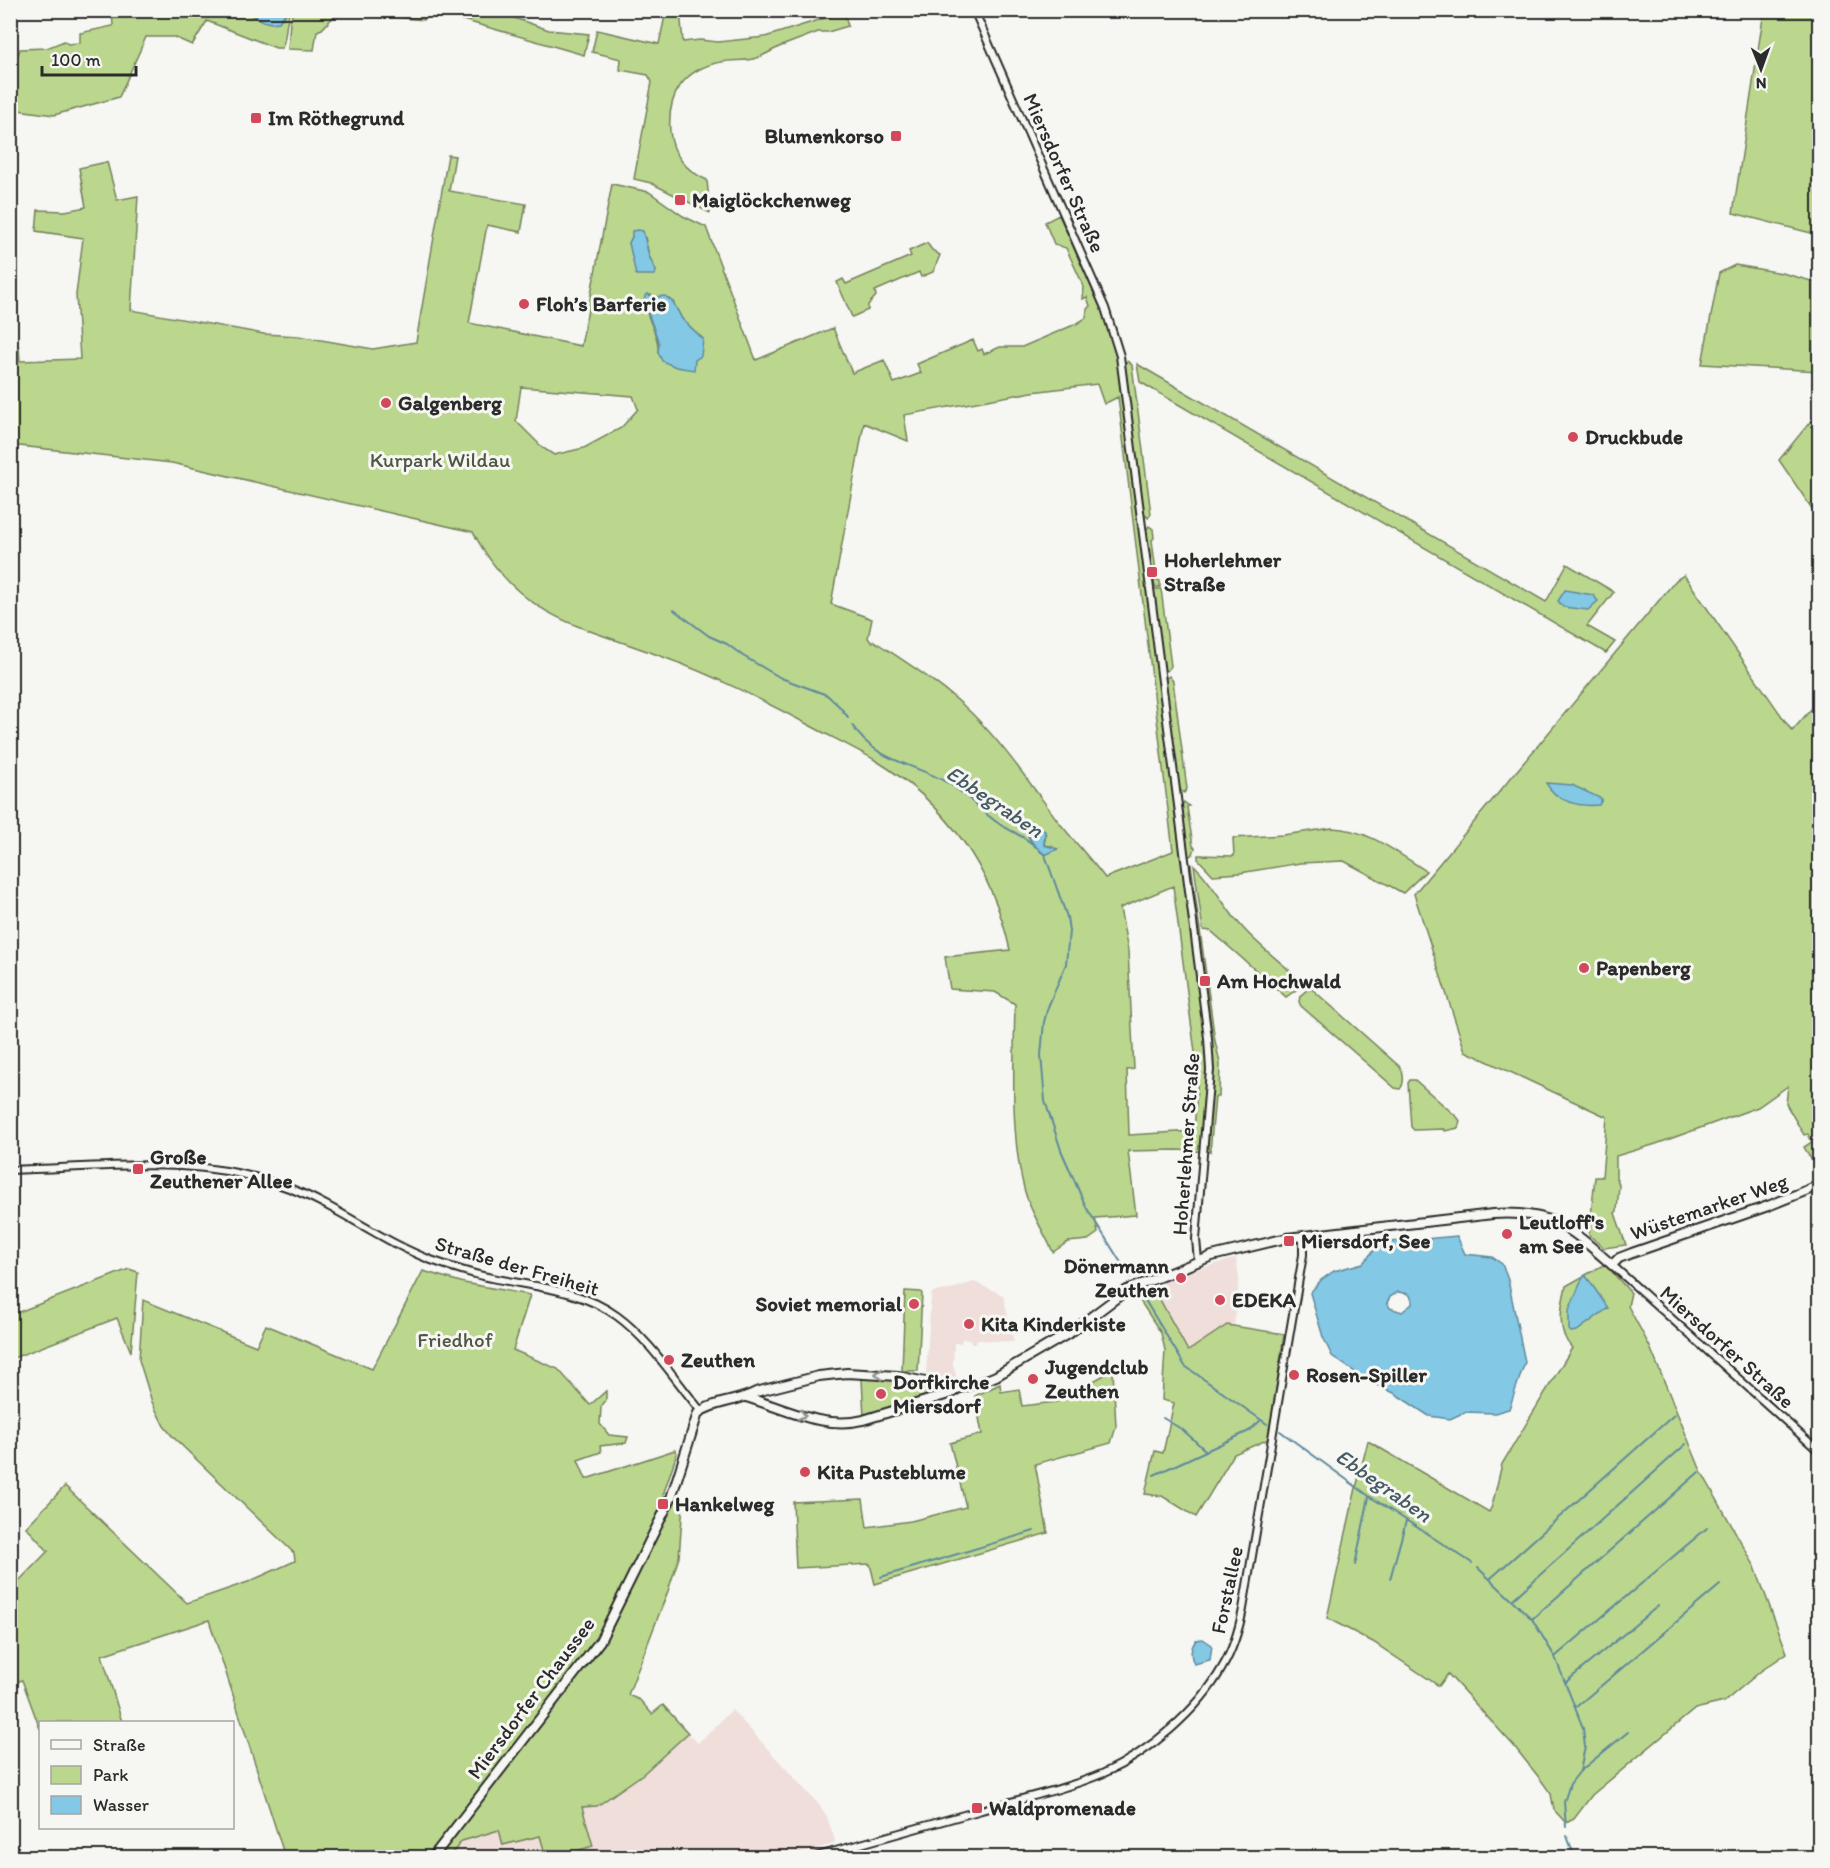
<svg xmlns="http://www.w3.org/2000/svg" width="1830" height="1868" viewBox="0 0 1830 1868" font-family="Itim,sans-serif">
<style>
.built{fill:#efdeda}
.green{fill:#bbd78e;stroke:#73815c;stroke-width:1.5;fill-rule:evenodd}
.water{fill:#83c8e5;stroke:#60899b;stroke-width:1.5;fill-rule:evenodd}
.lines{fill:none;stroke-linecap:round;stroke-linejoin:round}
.stream{stroke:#60899b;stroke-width:2}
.minor-casing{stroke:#2b2b2b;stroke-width:10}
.major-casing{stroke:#2b2b2b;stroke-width:12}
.minor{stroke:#f6f6f2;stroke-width:6}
.major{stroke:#f6f6f2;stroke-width:8}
.oneway{stroke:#90908e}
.poi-dot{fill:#d1495b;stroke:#f6f6f2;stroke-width:2}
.labels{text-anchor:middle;stroke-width:6;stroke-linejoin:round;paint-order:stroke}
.poi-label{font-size:21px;font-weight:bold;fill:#2b2b2b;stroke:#f6f6f2;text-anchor:start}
.street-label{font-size:21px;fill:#2b2b2b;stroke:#f6f6f2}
.park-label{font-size:21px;fill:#4f5644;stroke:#f6f6f2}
.water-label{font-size:22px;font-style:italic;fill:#455a63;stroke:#f6f6f2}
</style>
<rect width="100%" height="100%" fill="#f6f6f2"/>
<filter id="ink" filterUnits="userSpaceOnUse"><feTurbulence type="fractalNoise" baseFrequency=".0167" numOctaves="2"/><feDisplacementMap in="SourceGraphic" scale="12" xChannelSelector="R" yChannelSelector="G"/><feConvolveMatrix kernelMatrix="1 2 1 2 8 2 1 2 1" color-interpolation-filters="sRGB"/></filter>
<g filter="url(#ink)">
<g class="built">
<path d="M1236 1258 1239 1279 1234 1326 1227 1325 1220 1329 1188 1351 1152 1285 1191 1271Z"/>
<path d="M974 1282 1003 1295 1014 1342 981 1340H977L976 1344 971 1343V1340L962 1339 961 1343H954L953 1365 957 1379 940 1378 926 1374 931 1297 933 1292 948 1290Z"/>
<path d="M732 1710 820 1806 827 1817 835 1841 833 1844 785 1858H449L462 1841 582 1807 597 1806 644 1774 688 1733 698 1743Z"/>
</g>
<g class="green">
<path d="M149 10C181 11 237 4 263 21L284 17 287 11H290C285 23 287 36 282 48H276L207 21 192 45 174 37H146L119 97 54 115 11 109 10 44 16 48 14 56 17 58 20 49 47 48 64 41 68 44 80 43V33L113 26 112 11H134V14L145 15Z"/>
<path d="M293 11H426L424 20 338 12 322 29 317 31 314 50 288 49 290 21Z"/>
<path d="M434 11H494L549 30 589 34 584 55 456 18 434 14Z"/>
<path d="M666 11H680L683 42 700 40 718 42 765 37 844 12 848 26 828 32H818C805 37 792 42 779 47 771 51 762 57 753 59 743 61 732 60 721 62 684 69 667 94 670 131 672 154 686 171 707 180L710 213 651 183 634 179 652 82 648 75 620 70 621 59 592 52 597 30 659 44Z"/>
<path d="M1764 11H1819V235L1733 213Z"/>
<path d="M448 155 455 156 449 191 526 204 521 232 487 225 469 323 581 346 612 184 649 192 683 216 706 227 756 360 833 328 852 373 884 360 894 383 921 373 917 364 973 340 978 351 982 349 984 354 1000 347H1022L1076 324 1086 318 1087 309 1090 306 1087 297 1083 299 1084 287 1066 248 1054 244 1045 222 1059 215 1109 326 1118 362 1191 930H1197L1189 866 1191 864 1215 1041 1220 1063 1219 1097H1215L1210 1152 1177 1150 1128 1151 1136 1215 1095 1218 1098 1233 1088 1240 1068 1242 1053 1252C1043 1230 1028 1208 1023 1184 1010 1130 1014 1060 1015 1004L995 992 950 989 945 957 1010 950C992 868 947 804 875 760 853 747 829 736 807 724 760 699 713 675 663 657 579 625 519 619 473 532L172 463 11 445V346L19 347 20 361 80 359 76 295 83 238 36 231 38 210 65 211 86 207 79 168 107 162 117 200 138 196 131 310 264 334 298 336 373 349 416 342ZM632 237H645L649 256 656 271 629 243ZM647 294 673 302 682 319 703 339 695 360 658 352C660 332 640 313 647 294ZM1097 384 1104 404 1118 397 1173 851 1105 878C1090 858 1073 840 1058 821 1028 781 1000 739 963 705 936 681 904 661 874 641L872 643 868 638 872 619 831 604 864 423 908 441 904 415 1032 392ZM521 387 633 396 638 409 621 428 584 448 554 455 543 448 516 421ZM1032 833 1046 834 1044 845 1052 846 1045 855 1029 838ZM1173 886 1198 1075 1194 1131 1129 1135 1127 1070 1134 1069 1128 951 1120 908Z"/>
<path d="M927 243 932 250 940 255 933 272 921 277 919 272 875 291 876 296 868 305V310L852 317 837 282 843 279 846 284 911 256 909 251Z"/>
<path d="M1735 265 1782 273 1819 283V371L1702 364 1719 273Z"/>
<path d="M1127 361 1132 365 1151 514 1148 518 1144 513 1124 366Z"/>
<path d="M1137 364 1546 602 1567 564 1614 592 1587 626 1615 642 1606 653 1140 382Z"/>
<path d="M1819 411V519L1779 460Z"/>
<path d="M1149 526 1153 529 1154 538 1152 540 1157 580 1160 581V587H1155L1146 530Z"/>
<path d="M1684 575 1792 731 1819 700V1173L1804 1147 1812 1142 1808 1134 1804 1135 1786 1104 1788 1086 1758 1107 1656 1144 1616 1156V1178L1619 1185 1617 1211 1615 1213 1626 1245 1604 1248 1589 1235 1595 1177H1602L1607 1117 1465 1051 1414 894 1651 610 1676 580Z"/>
<path d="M1153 589H1161L1171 666 1167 671 1164 669Z"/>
<path d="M1169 676 1173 681 1187 789 1184 793 1179 789 1165 679Z"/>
<path d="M1184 802 1189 806 1187 807 1193 846 1195 848 1193 854 1188 857 1182 806Z"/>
<path d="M1332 828C1368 829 1396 852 1426 871L1403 893 1344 861 1300 863 1240 873 1213 875 1198 859V855L1234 856 1233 838 1283 835Z"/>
<path d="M1194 865C1213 883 1225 909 1243 928 1260 947 1281 962 1299 979L1301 983 1300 987 1286 997 1211 931 1203 930Z"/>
<path d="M1312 989 1399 1066C1404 1072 1405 1083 1400 1089L1395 1088 1301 1006 1299 1002 1300 996 1307 990Z"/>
<path d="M1410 1080H1415L1458 1118 1460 1121 1458 1128 1445 1131 1444 1129 1414 1130 1411 1127 1408 1083Z"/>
<path d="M1605 1264 1631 1293 1628 1306 1650 1347 1701 1471 1755 1567 1787 1653 1761 1671 1724 1702 1695 1709 1592 1795 1574 1819 1566 1823 1554 1810 1551 1794 1541 1780 1514 1746 1448 1674 1439 1686 1373 1642 1327 1618 1356 1488 1368 1441 1489 1512 1492 1506 1502 1464 1572 1348C1556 1331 1561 1307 1566 1286Z"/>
<path d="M129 1269 138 1272 131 1352 117 1318 11 1359V1315Z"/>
<path d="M423 1271 464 1283 530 1295 513 1350 558 1369 590 1405 606 1391V1400L601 1407 600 1424 609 1435 628 1437 626 1443 600 1446 601 1452 578 1460 586 1479 675 1450 677 1453 663 1495 683 1504 679 1557 668 1591 628 1695 640 1700 652 1714 663 1705 688 1733 643 1774 597 1806 582 1807 593 1846 555 1857H546L540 1836 503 1845 499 1830 462 1841 449 1857H285L209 1620 102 1655 122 1722H40V1729L22 1680 11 1684V1589L48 1551 26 1527 65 1486 187 1603 248 1582 295 1561 294 1553 173 1437 164 1426 152 1402 139 1360 143 1300 256 1346 266 1325 372 1369Z"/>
<path d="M1152 1285 1188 1351 1227 1325 1284 1334 1269 1439 1234 1454 1196 1517 1162 1496 1145 1494 1155 1451 1163 1453 1174 1403 1162 1400 1165 1350 1161 1333 1135 1293Z"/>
<path d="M905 1291 921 1292 922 1294 918 1371H902Z"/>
<path d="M1113 1370 1116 1427 1111 1443 1035 1464 1048 1533 875 1584 870 1564 796 1568 793 1502 863 1499 867 1527 911 1521 966 1507 950 1443 982 1434 975 1396 1000 1384 1001 1392 1019 1389 1022 1406 1056 1402Z"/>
<path d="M893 1378 935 1387 936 1392 933 1396 864 1417 862 1379Z"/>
</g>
<g class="water">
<path d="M238 11 287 10V11L279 22 271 23 263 21 254 15Z"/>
<path d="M638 230 643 231 649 256 656 271 655 275H636L629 243 632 237V231Z"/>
<path d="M647 294 654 297 665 296 673 302 682 319 703 339 701 356 695 360 694 370 676 367 662 361 658 352 659 343 644 302 645 296Z"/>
<path d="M1565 590 1593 595 1598 601 1588 610 1563 607 1558 601Z"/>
<path d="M1546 783 1572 785 1602 799 1599 805C1578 807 1557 802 1546 783Z"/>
<path d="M1036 827 1045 831 1044 845 1058 849 1045 855 1033 844 1026 832 1032 833Z"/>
<path d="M1457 1236 1465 1254 1492 1257 1502 1264 1508 1280 1525 1362 1509 1409 1495 1413 1465 1412 1450 1419 1429 1416 1394 1393 1368 1381 1332 1356 1323 1337 1310 1293 1321 1280 1334 1271 1363 1263 1375 1249 1381 1248 1380 1243ZM1398 1292 1409 1294 1412 1299V1304L1402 1312 1390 1308 1387 1303 1390 1297Z"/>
<path d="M1586 1276 1608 1308 1577 1331 1571 1332 1569 1330V1310L1583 1277Z"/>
<path d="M1203 1639 1212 1645 1210 1660 1194 1664C1190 1655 1190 1649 1196 1640Z"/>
</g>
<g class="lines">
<g class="stream">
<path d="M674 610 709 636 727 644 743 656 781 678 827 695 839 706 848 717"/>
<path d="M852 725C875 762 914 763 948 783 967 794 980 811 998 823 1011 832 1025 836 1036 847"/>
<path d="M1040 851 1045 855 1067 917 1069 931 1066 964 1048 1007 1044 1022 1041 1055 1045 1101 1061 1150 1086 1207 1130 1277"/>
<path d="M1140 1292 1185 1366 1267 1424"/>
<path d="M1163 1418 1183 1430 1206 1451"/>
<path d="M1280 1431 1369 1496 1472 1563"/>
<path d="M1154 1475 1249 1431 1260 1421"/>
<path d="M1355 1565 1369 1497"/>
<path d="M1478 1568 1532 1619 1555 1657 1583 1728 1585 1747 1580 1771 1570 1784 1564 1802 1566 1827"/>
<path d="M881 1577 1034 1531"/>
<path d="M1491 1578 1675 1414"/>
<path d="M1390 1579 1406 1521"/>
<path d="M1512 1600 1686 1444"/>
<path d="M1532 1619 1699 1472"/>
<path d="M1556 1656 1707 1528"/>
<path d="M1566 1682 1658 1606"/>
<path d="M1576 1707 1720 1585"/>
<path d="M1580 1771 1628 1732"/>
<path d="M1567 1836 1575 1858"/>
</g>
<g class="minor-casing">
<g id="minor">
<path d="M974 10 1105 308 1120 356 1208 1038 1210 1070 1196 1239 1198 1261"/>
<path d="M10 1170C106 1168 198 1153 289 1188 339 1207 381 1241 431 1260 451 1267 471 1274 492 1278 535 1287 580 1289 617 1316 649 1339 675 1380 701 1411"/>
<path d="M1612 1265 1820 1452"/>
<path d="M811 1858C866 1842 922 1827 978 1811 1019 1799 1064 1790 1104 1773 1148 1753 1198 1711 1222 1668 1233 1650 1239 1629 1243 1609L1303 1255V1236"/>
</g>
</g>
<g class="major-casing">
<g id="major">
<path d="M746 1397C783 1408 824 1430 863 1420L952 1393 957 1389 979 1383 996 1376 1071 1332 1127 1290 1212 1256 1287 1238 1493 1214C1552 1210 1570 1228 1612 1265L1619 1258 1632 1253 1768 1206 1820 1185"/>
<path d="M432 1858 600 1641 671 1498 698 1413C714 1401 738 1402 756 1392L819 1376 847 1373 898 1376 957 1389"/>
</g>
</g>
<use href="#minor" class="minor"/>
<use href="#major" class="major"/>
</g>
<defs><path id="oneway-chevron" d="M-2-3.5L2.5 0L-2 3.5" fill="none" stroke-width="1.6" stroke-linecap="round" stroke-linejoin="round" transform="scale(1.5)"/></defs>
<g class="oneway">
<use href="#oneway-chevron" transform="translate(879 1374) rotate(-177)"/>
<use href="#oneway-chevron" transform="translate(802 1415) rotate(15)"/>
</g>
</g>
<g class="poi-dot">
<rect x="250" y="112" width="12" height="12" rx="3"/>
<rect x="890" y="130" width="12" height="12" rx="3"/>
<rect x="674" y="194" width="12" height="12" rx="3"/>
<circle cx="524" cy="304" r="6"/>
<circle cx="386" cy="403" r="6"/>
<circle cx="1573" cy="437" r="6"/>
<rect x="1146" y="566" width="12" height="12" rx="3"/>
<circle cx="1584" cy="968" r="6"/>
<rect x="1199" y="975" width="12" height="12" rx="3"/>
<rect x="132" y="1163" width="12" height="12" rx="3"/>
<circle cx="1507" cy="1234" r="6"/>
<rect x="1283" y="1235" width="12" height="12" rx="3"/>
<circle cx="1181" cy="1278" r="6"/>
<circle cx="1220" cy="1300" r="6"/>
<circle cx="914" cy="1304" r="6"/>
<circle cx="969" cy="1324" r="6"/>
<circle cx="669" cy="1360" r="6"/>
<circle cx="1294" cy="1375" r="6"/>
<circle cx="1033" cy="1379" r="6"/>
<circle cx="881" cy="1394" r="6"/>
<circle cx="805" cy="1472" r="6"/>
<rect x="657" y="1498" width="12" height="12" rx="3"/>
<rect x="971" y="1802" width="12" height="12" rx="3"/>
</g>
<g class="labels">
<g class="poi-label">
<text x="268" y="125">Im Röthegrund</text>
<text x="884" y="143" text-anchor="end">Blumenkorso</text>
<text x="692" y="207">Maiglöckchenweg</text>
<text x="536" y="311">Floh’s Barferie</text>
<text x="398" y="410">Galgenberg</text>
<text x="1585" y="444">Druckbude</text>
<text x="1164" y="567">Hoherlehmer<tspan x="1164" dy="24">Straße</tspan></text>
<text x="1596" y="975">Papenberg</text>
<text x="1217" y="988">Am Hochwald</text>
<text x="150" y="1164">Große<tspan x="150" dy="24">Zeuthener Allee</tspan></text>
<text x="1519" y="1229">Leutloff's<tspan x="1519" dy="24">am See</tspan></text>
<text x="1301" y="1248">Miersdorf, See</text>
<text x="1169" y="1273" text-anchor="end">Dönermann<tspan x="1169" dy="24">Zeuthen</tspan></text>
<text x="1232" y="1307">EDEKA</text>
<text x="902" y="1311" text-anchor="end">Soviet memorial</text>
<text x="981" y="1331">Kita Kinderkiste</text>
<text x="681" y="1367">Zeuthen</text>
<text x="1045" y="1374">Jugendclub<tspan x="1045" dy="24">Zeuthen</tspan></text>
<text x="1306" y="1382">Rosen-Spiller</text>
<text x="893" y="1389">Dorfkirche<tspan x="893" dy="24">Miersdorf</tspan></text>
<text x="817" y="1479">Kita Pusteblume</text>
<text x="675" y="1511">Hankelweg</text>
<text x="989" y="1815">Waldpromenade</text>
</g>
<g class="street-label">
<text transform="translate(1064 173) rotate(66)" y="7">Miersdorfer Straße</text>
<text transform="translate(1186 1144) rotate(-86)" y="7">Hoherlehmer Straße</text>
<text transform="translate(1709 1207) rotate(-19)" y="7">Wüstemarker Weg</text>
<text transform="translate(517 1266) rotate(16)" y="7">Straße der Freiheit</text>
<text transform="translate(1727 1347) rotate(42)" y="7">Miersdorfer Straße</text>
<text transform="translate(1227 1590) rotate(-78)" y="7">Forstallee</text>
<text transform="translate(531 1698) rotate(-53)" y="7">Miersdorfer Chaussee</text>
</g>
<g class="park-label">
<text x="440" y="467">Kurpark Wildau</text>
<text x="455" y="1347">Friedhof</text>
</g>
<g class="water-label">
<text transform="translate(995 801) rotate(34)" y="8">Ebbegraben</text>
<text transform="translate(1384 1485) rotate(35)" y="8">Ebbegraben</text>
</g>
</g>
<rect width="1830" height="1868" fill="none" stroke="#f6f6f2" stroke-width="36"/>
<rect x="18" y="18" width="1794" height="1832" fill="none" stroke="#2b2b2b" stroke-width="2" filter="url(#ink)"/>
<rect x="39" y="1721" width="195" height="108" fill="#f6f6f2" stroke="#a5a5a2" stroke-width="1.5"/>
<rect x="51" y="1740" width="30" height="9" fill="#f6f6f2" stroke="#a5a5a2" stroke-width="1.5"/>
<text x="93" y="1751" font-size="18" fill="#2b2b2b">Straße</text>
<rect x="51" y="1766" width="30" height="18" fill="#bbd78e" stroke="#a5a5a2" stroke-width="1.5"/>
<text x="93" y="1781" font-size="18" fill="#2b2b2b">Park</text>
<rect x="51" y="1796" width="30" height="18" fill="#83c8e5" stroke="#a5a5a2" stroke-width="1.5"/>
<text x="93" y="1811" font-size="18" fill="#2b2b2b">Wasser</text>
<g transform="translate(1761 69) rotate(179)" stroke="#f6f6f2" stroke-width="4.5" paint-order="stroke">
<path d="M0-4.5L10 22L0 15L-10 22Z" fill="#2b2b2b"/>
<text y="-9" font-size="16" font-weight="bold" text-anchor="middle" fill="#2b2b2b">N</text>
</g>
<path d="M42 66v9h94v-9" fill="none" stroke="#2b2b2b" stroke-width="3"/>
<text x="51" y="66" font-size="18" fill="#2b2b2b" stroke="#f6f6f2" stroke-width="4.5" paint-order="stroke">100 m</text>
</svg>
